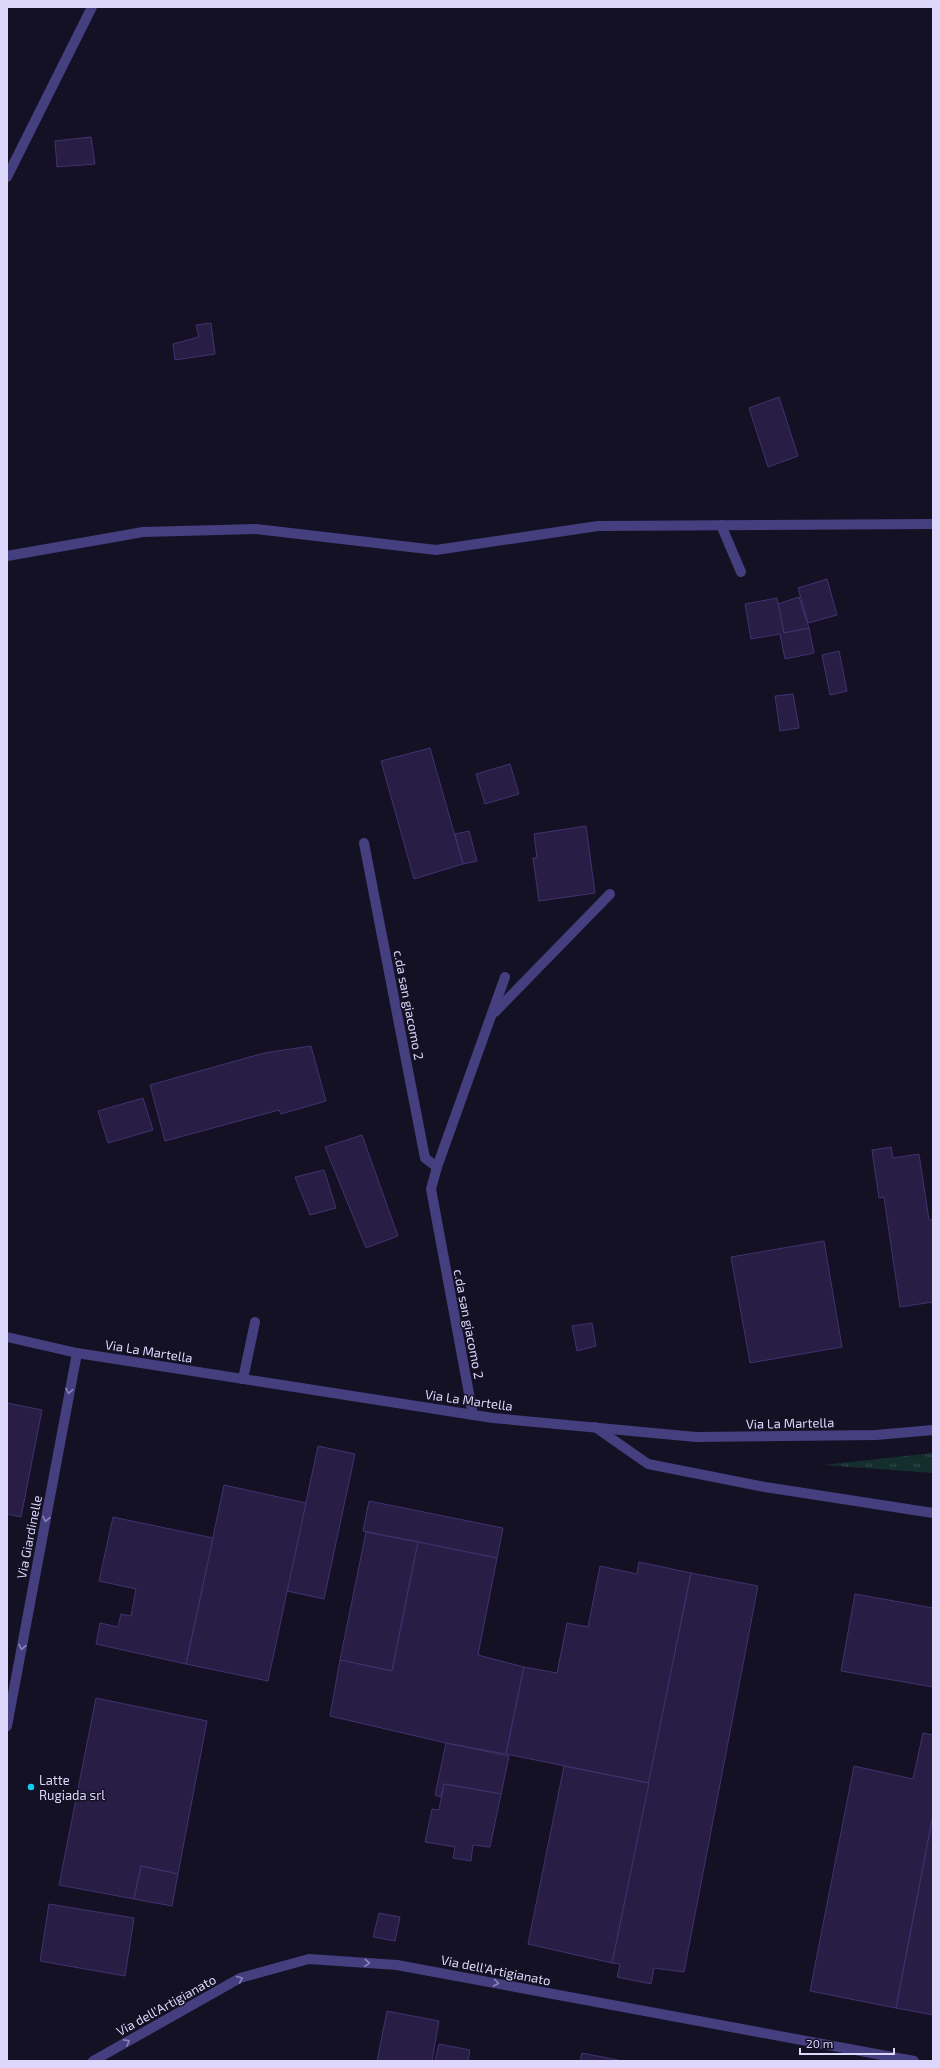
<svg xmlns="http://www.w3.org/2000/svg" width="940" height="2068" viewBox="0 0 940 2068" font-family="'Exo 2',sans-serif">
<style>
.grass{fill:url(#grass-tufts)}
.building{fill:#281e45;stroke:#41326f}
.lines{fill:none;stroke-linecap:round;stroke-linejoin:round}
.service{stroke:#453f80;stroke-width:10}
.minor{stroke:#453f80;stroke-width:10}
.tertiary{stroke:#453f80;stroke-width:10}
.oneway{stroke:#8983b8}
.poi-dot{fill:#11ceee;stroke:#151125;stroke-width:1.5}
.labels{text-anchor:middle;stroke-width:3;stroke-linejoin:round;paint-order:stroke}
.street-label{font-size:13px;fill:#ddd7fc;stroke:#151125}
.poi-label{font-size:13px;fill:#ddd7fc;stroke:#151125;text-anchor:start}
</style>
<defs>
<pattern id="grass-tufts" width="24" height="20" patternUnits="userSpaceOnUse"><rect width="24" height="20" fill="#142e2e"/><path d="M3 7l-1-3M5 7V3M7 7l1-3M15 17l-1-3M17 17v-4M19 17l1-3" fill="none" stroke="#364c4d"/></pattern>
</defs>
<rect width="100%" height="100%" fill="#151125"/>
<path class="grass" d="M933 1453V1473L823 1465Z"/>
<g class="building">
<path d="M91 137 95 164 57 167 55 141Z"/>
<path d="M211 323 215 354 175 360 173 344 199 337 196 325Z"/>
<path d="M779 397 798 456 768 467 749 408Z"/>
<path d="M827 579 837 615 808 623 798 588Z"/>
<path d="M799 597 809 628 784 633 778 604Z"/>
<path d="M777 598 784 633 809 628 814 653 785 659 780 634 751 639 745 604Z"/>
<path d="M839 651 847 691 830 695 822 655Z"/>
<path d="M793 694 799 728 780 731 775 696Z"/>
<path d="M430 748 463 864 414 879 381 761Z"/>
<path d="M510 764 519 794 485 804 476 774Z"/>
<path d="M586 826 595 893 539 901 533 858H537L534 834Z"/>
<path d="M469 831 477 861 463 864 455 834Z"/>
<path d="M311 1046 326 1101 281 1114 279 1110 165 1141 150 1085 264 1053Z"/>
<path d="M143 1098 153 1130 108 1143 98 1111Z"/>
<path d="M362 1135 398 1236 366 1248 325 1147Z"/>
<path d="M891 1147 893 1158 919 1154 929 1220H933V1302L900 1307 884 1197 879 1198 872 1150Z"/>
<path d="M324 1170 336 1208 310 1215 295 1177Z"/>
<path d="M824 1241 842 1347 750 1363 731 1257Z"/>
<path d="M592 1323 596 1346 577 1351 572 1326Z"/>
<path d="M7 1403 42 1410 21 1517 7 1514Z"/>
<path d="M318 1446 355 1454 324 1599 287 1591Z"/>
<path d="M224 1485 306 1503 268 1681 186 1664Z"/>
<path d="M369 1501 503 1528 497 1558 363 1531Z"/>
<path d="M113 1517 213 1538 186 1664 96 1644 100 1623 118 1627 121 1614 131 1616 136 1589 99 1581Z"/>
<path d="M366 1532 418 1542 392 1671 340 1660Z"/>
<path d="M418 1542 497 1558 478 1655 524 1667 506 1754 446 1743 330 1716 340 1660 392 1671Z"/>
<path d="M639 1562 691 1573 649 1783 506 1754 524 1667 557 1673 567 1623 588 1627 600 1566 637 1574Z"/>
<path d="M691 1573 758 1586 684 1972 654 1968 651 1984 617 1977 620 1964 612 1963Z"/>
<path d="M855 1594 933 1608V1687L841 1671Z"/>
<path d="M96 1698 207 1721 178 1874 141 1866 134 1899 59 1885Z"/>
<path d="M923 1733 933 1735V1815L896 2008 810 1991 854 1766 913 1779Z"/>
<path d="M446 1743 509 1756 501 1794 444 1784 441 1797 435 1795Z"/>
<path d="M564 1766 649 1783 612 1963 528 1944Z"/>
<path d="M444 1784 501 1794 490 1847 473 1845 471 1861 453 1858 455 1847 425 1842 432 1809 439 1810Z"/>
<path d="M932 1820H933V2015L896 2008Z"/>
<path d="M141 1866 178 1874 172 1906 134 1899Z"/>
<path d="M49 1904 134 1918 125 1976 40 1961Z"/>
<path d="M379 1913 400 1917 395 1941 373 1937Z"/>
<path d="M387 2011 439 2021 432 2061H377Z"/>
<path d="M439 2044 470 2050 468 2061H435Z"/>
<path d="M582 2053 623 2061H580Z"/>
</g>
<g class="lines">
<path class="service" d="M595 1427 648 1464 765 1487 933 1513"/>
<g class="minor">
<path d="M7 177 92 7"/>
<path d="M721 525 741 572"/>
<path d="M7 556 143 532 256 529 436 550 598 526 933 524"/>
<path d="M364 843 425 1158 437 1167 431 1189 473 1415"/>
<path d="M495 1012 610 894"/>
<path d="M437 1167 505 977"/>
<path d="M243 1379 255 1322"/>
<path d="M7 1726 77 1353"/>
<path d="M93 2061 240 1978 309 1959 397 1965 914 2061"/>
</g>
<path class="tertiary" d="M7 1337 77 1353 493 1418 696 1437 876 1435 933 1430"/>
</g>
<defs><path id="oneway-chevron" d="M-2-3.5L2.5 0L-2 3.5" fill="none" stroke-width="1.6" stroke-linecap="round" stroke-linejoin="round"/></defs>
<g class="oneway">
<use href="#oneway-chevron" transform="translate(69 1391) rotate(101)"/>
<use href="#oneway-chevron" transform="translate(46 1519) rotate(101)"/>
<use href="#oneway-chevron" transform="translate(22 1647) rotate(101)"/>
<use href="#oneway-chevron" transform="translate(367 1963) rotate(4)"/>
<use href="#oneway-chevron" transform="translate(240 1979) rotate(-23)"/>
<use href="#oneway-chevron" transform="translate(496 1983) rotate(11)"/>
<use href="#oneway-chevron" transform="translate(127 2042) rotate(-29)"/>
</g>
<circle class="poi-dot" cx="31" cy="1787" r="4"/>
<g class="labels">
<g class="street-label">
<text transform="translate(409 1005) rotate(79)" y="5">c.da san giacomo 2</text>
<text transform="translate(469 1324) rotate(79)" y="5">c.da san giacomo 2</text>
<text transform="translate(149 1351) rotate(9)" y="5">Via La Martella</text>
<text transform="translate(469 1400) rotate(8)" y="5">Via La Martella</text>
<text transform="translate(790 1423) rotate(-1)" y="5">Via La Martella</text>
<text transform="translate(29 1537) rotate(-79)" y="5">Via Giardinelle</text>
<text transform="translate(496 1970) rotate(11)" y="5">Via dell'Artigianato</text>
<text transform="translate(166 2005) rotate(-29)" y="5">Via dell'Artigianato</text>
</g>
<g class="poi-label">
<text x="39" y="1785">Latte<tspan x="39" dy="15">Rugiada srl</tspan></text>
</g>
</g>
<rect width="940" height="2068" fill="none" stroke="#ddd7fc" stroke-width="16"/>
<path d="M800 2048v6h94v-6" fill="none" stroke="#ddd7fc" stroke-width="2"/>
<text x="806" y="2048" font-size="12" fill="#ddd7fc" stroke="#151125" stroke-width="3" paint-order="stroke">20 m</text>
</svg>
